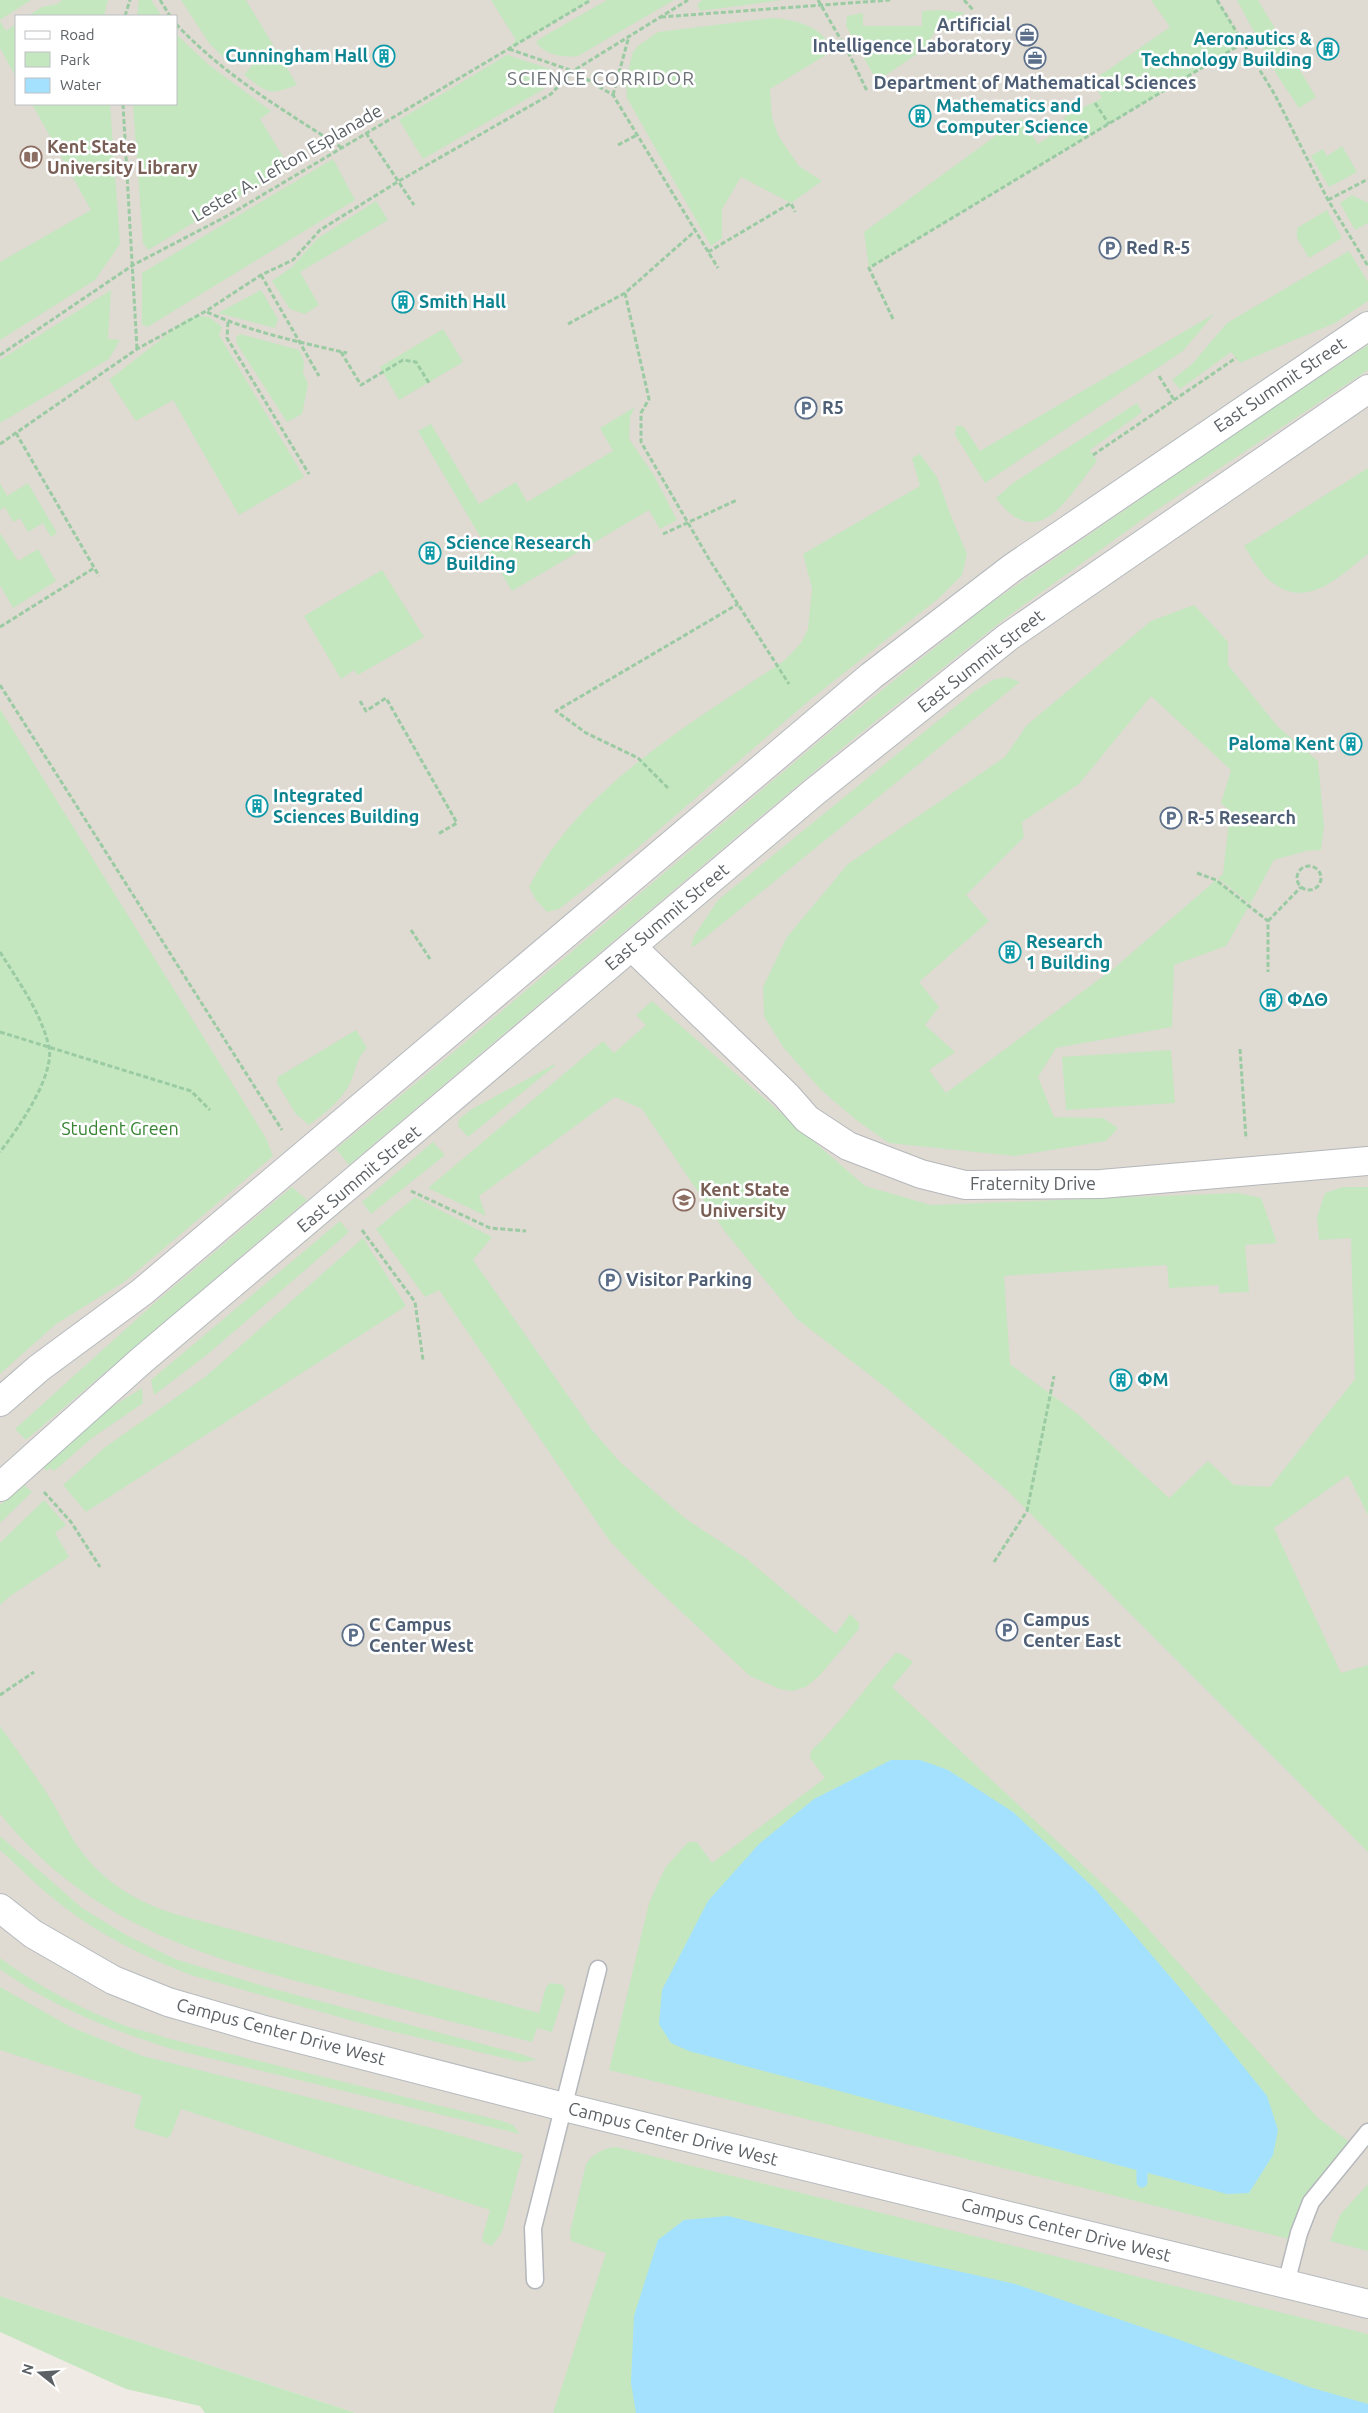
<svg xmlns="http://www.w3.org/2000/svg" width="1368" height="2413" viewBox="0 0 1368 2413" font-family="Ubuntu,sans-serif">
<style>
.education{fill:#dfdad2;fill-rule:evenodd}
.green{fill:#c4e7c0}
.water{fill:#a3e1ff}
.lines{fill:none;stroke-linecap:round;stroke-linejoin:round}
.stream{stroke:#a3e1ff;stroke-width:11}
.lane-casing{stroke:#b4b7bb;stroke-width:19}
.street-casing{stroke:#b4b7bb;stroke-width:30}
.secondary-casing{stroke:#b5babe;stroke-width:30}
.path{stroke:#9acba3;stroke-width:3;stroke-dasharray:5 2.5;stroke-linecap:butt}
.lane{stroke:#fff;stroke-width:16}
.street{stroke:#fff;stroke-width:28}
.secondary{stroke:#fff;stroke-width:28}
.labels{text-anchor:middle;stroke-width:5;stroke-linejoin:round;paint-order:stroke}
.service-label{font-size:18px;font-weight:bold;fill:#4e5e75;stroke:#fff;text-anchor:start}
.culture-label{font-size:18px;font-weight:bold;fill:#0d838f;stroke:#fff;text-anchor:start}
.education-label{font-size:18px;font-weight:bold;fill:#785e54;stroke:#fff;text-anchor:start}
.street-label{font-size:18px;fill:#5c6165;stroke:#fff}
.park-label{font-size:18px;fill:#388433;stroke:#fff}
.neighbourhood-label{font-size:19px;letter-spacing:1px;fill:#6d7377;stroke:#fff}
</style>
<rect width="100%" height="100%" fill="#efebe4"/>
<path class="education" d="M0 0H1368V2413H356L0 2296ZM16 16H176V104H16Z"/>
<g class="green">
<path d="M0 0H31L0 20Z"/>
<path d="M62 0H108L104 16H28L42 7 57 4Z"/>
<path d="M139 0H151L162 16H137Z"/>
<path d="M181 0H246L297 85C268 96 268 93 244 75L256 61 237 46 225 59 209 43Z"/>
<path d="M491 0H591L509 49 516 40Z"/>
<path d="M607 0H674L578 56C564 58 544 55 536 42L541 38Z"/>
<path d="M702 0H783L700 11 697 5Z"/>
<path d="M1151 0H1217L1243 43 869 268 864 232 1020 118 1038 144 1055 133 1051 127 1065 119 1064 117 1102 98 1092 81 1170 27Z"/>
<path d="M1237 0H1258L1316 97 1299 108 1277 75Z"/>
<path d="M940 10 966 13C950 20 932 26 929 46L877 81 846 26 847 16 863 13V26H922V11Z"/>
<path d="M772 18C793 19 828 27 831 52L770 89 772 118 779 137 799 166 822 181 791 203 741 177 722 209V238L711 246 627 98 626 79 633 52 638 46 658 32Z"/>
<path d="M0 21 6 31 16 24V77L0 48Z"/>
<path d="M176 34 209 65 271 111 260 119 290 168 218 208 148 250 143 243 133 104H176Z"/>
<path d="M507 55 553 70 544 89 423 159 399 120Z"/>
<path d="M32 104H110L120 244 95 280 0 340V262L91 210Z"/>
<path d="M1342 146 1357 172 1329 187 1311 156 1323 149 1327 156Z"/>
<path d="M333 159 355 200 154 323 147 327 142 324V273Z"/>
<path d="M1352 195 1368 203V223L1355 230 1340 203Z"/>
<path d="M376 201 388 220 300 272 319 305 305 314 290 309 272 281 292 267 317 239Z"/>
<path d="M1327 210 1342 238 1309 258 1297 238V228Z"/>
<path d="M1349 251 1368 282V301L1335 323 1240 363 1231 352 1180 389 1172 380 1192 364 1227 323Z"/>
<path d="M111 290 108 339 120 340 109 359 0 423V360Z"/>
<path d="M261 290 278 319 275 328 218 313Z"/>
<path d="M1214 314 1183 351 985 483 955 435 956 426H963L980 451Z"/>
<path d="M196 316 209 317 222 327 219 335 304 477 239 515 173 400 136 421 109 380 187 319Z"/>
<path d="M443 329 463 362 399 400 380 367Z"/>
<path d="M240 334 299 350 304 362 303 373 308 384 302 414 287 422 237 344 236 337Z"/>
<path d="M1368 345V370L1146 517 1007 617 853 739 749 826 349 1165 336 1149 456 1050 835 728 988 605 1234 434Z"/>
<path d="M1137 403 1142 412 1090 450 1097 461C1068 496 1039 556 996 498L1013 483Z"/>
<path d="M635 407 630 417 629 439 653 474 677 520 660 529 649 510 512 591 418 431 431 424 479 504 516 482 527 502 613 451 600 428Z"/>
<path d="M920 454 937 477 951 516 967 554 962 575 939 598 811 699 634 851 559 909 547 912 536 900 529 887C580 786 694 722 785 660L801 643 808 629 812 588 803 554 920 486 912 458Z"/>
<path d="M1368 468V554C1337 578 1305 613 1267 578 1258 569 1251 556 1244 546Z"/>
<path d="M0 483 7 496 28 483 57 533 51 537 43 523 28 532 20 518 13 522 5 507 0 510Z"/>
<path d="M0 533 18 561 38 549 56 581 13 608 0 585Z"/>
<path d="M382 570 424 637 358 675 354 670 341 679 304 616Z"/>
<path d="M1194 605 1228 642V665L1278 727 1318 761 1324 826 1321 850 1306 851 1274 860 1250 904 1218 878 1223 874 1230 811 1221 803 1231 770 1151 696 1079 784 1022 822 1024 837 966 895 989 921 919 982 939 1007 925 1025 955 1052 929 1070 946 1093 1113 969 1216 880 1249 906 1226 946 1174 965 1172 1027 1056 1048 1038 1077 1054 1117 1103 1118 1118 1128 1106 1141 1015 1156 889 1143 855 1119 821 1090 783 1047 764 1016 763 987 787 937 848 864 1005 757 1027 725 1151 621Z"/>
<path d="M1007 677 1020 682 696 945 691 947 694 936 718 900 972 693 993 680Z"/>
<path d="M0 709 266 1138 273 1156 124 1282 56 1324 0 1374Z"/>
<path d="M652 1001 865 1186 931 1205 1238 1193 1261 1198 1277 1243 1245 1245 1249 1292 1219 1293V1285L1169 1288 1167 1265 1004 1276 1010 1364 1079 1415 1169 1498 1208 1461 1234 1485 1270 1487 1355 1379 1351 1238 1319 1240 1317 1217 1325 1193 1343 1187H1368V1515L1348 1475 1274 1528 1341 1673 1368 1665V1852L1008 1491 884 1386 797 1319 726 1233 642 1109 615 1097 479 1196 486 1216 428 1188 603 1041 614 1053 646 1025 636 1015Z"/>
<path d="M356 1030 367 1048C355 1059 356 1073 348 1087 338 1103 324 1114 309 1125L296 1114 277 1083 278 1077Z"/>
<path d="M1171 1050 1175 1103 1066 1110 1062 1057Z"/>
<path d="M553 1065H556L468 1137 458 1126 459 1119 472 1109Z"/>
<path d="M433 1142 445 1155 371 1214 362 1202Z"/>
<path d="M292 1187 307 1200 26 1440 15 1429 158 1300Z"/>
<path d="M415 1197 492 1237 473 1260 592 1430 620 1462 686 1519 747 1559 836 1634 850 1614 859 1623V1629L820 1675 806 1687 792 1691 780 1689 750 1676 641 1574 609 1540 439 1290 425 1297 376 1229Z"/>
<path d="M340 1221 349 1232 208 1354 154 1395 151 1380Z"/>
<path d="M363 1238 406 1306 86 1512 63 1485 104 1448 205 1377Z"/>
<path d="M142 1388 143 1403 92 1438 54 1471 50 1468 47 1471 42 1466 91 1420Z"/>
<path d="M22 1483 32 1492 0 1523V1505Z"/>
<path d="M44 1500 66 1525 55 1533 69 1557 10 1596 0 1605V1543Z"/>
<path d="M896 1653 901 1654 913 1662 892 1687 1132 1911 1318 2118 1356 2147 1311 2202 1297 2241 609 2070 649 1903 665 1868 688 1842H697L712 1863 825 1778 810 1758 811 1751C843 1721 866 1685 896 1653Z"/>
<path d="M0 1726C16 1749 33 1772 48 1795 60 1813 68 1834 81 1851 105 1883 137 1902 175 1914L539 2013 546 1987 550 1983 563 1985 565 1991 552 2032 537 2028 532 2042C469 2026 405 2010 342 1993 207 1958 92 1927 0 1814Z"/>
<path d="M0 1836 82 1908 126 1935 175 1959 270 1988 524 2055 537 2060 521 2062 378 2028 194 1976C144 1957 95 1933 54 1899 35 1884 18 1866 0 1850Z"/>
<path d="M0 1958C38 1986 84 2011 129 2027 142 2031 156 2034 170 2039L502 2121 513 2125 520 2134 172 2049C111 2030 52 2007 0 1969Z"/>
<path d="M0 1987 71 2027 143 2056 440 2130 523 2154 502 2232 492 2246 483 2242 482 2238 490 2210 181 2109 171 2134 168 2138 137 2129 134 2127 142 2096 0 2050Z"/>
<path d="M616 2147 1368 2334V2413H553L606 2253 571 2241 570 2232 586 2164C593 2154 603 2148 616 2147Z"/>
<path d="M1368 2184V2251L1330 2241 1340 2215Z"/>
<path d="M0 2296 356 2413H205L200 2406 126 2389 0 2332Z"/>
</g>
<g class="water">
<path d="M891 1760H920L948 1770 1013 1812 1096 1890 1191 2001 1267 2096 1278 2130 1273 2155 1249 2193 1227 2194 689 2051 671 2043 659 2024 662 1990 708 1901 759 1844 814 1799Z"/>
<path d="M728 2216 864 2250 1015 2284 1180 2340 1309 2387 1368 2404V2413H636L631 2383 634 2316 658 2240 684 2220Z"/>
</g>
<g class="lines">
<path class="stream" d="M1142 2182V2156"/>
<g class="lane-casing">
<g id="lane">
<path d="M535 2280 533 2228 598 1969"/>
<path d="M1286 2284 1299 2233 1311 2202 1368 2132"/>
</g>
</g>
<g class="street-casing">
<path id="street" d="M632 947 786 1095 807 1119 848 1146 921 1174 965 1185 1101 1184 1368 1161"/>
</g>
<g class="secondary-casing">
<g id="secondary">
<path d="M0 1402 39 1368 142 1292 871 676 1012 568 1368 326"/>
<path d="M0 1487 142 1360 813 793 1008 637 1368 389"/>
<path d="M0 1908 33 1934 113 1980 168 2002 261 2029 564 2107 1368 2304"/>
</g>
</g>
<g class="path">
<path d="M160 0 170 16"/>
<path d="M818 0 849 54 867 91"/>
<path d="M964 0 974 11"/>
<path d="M1217 0 1275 95 1328 200 1368 266"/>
<path d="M125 16 130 0"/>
<path d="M661 17 890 0"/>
<path d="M176 24C225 76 282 109 342 148"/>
<path d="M509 49 573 71 613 95 718 268"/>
<path d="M613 95 629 36"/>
<path d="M1095 103 1109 124"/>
<path d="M123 104 137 349"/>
<path d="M366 133 414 205"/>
<path d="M618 145 637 135"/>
<path d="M1328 200 1368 179"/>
<path d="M708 252 791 203 795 212"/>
<path d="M261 275 319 376"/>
<path d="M625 293 649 399 641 413V442L709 559 789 684"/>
<path d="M207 312C251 332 299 342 347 353"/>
<path d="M893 319 869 268 1243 43"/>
<path d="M228 322 227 338 309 474"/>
<path d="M568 324 625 293 695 231"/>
<path d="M341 352 361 385 403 360 416 362 429 383"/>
<path d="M0 355 133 265 227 216 591 0"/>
<path d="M1159 376 1174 400"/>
<path d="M16 433 99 576"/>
<path d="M0 444 137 349 206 311 261 275 293 260 320 230 399 181 551 94 573 71 688 0"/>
<path d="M1093 455 1236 358"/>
<path d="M663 534 737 500"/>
<path d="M0 627 94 568"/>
<path d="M0 685 282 1130"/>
<path d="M360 701 366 711 386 698 457 823 438 834"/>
<path d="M668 788 638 758 586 733 556 711 738 604"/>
<circle cx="1309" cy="878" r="12"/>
<path d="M1197 873 1216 880 1268 921V972"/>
<path d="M1268 921 1301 887"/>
<path d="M411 930 430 959"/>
<path d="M0 952C18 981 41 1012 49 1047 55 1076 17 1130 0 1152"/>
<path d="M0 1032 191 1091 210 1110"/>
<path d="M1240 1049 1246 1139"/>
<path d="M411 1191 490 1228 526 1231"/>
<path d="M362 1230 415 1302 423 1360"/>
<path d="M44 1492 71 1522 100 1567"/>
<path d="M994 1562 1027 1511 1054 1376"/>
<path d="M0 1695 34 1672"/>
</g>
<use href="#lane" class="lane"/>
<use href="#street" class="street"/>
<use href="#secondary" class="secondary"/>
</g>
<defs>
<g id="office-ring" transform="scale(1.125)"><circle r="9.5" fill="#fff" stroke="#5c6f8a" stroke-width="1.5"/><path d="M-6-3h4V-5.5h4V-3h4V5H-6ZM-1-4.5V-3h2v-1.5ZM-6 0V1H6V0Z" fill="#5c6f8a"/></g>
<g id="building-ring" transform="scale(1.125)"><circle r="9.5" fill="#fff" stroke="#0f9aa8" stroke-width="1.5"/><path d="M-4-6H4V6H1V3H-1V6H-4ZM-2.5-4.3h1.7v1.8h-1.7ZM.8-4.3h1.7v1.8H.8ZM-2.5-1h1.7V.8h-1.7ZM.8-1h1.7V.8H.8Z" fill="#0f9aa8"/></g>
<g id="library-ring" transform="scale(1.125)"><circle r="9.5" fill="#fff" stroke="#8d6e63" stroke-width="1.5"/><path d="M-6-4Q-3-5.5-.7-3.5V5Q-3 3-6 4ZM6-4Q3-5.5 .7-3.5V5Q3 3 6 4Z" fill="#8d6e63"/></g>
<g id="parking-ring" transform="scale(1.125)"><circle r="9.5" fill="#fff" stroke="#5c6f8a" stroke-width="1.5"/><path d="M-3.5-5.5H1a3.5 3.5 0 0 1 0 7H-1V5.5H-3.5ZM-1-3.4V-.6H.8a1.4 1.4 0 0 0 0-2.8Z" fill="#5c6f8a"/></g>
<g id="university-ring" transform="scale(1.125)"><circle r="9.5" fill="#fff" stroke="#8d6e63" stroke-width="1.5"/><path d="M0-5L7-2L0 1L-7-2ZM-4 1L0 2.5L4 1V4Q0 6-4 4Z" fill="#8d6e63"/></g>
</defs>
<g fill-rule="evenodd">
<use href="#office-ring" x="1027" y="35"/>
<use href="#building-ring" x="1328" y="49"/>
<use href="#building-ring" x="384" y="56"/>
<use href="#office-ring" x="1035" y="58"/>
<use href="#building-ring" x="920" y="116"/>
<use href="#library-ring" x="31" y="157"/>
<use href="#parking-ring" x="1110" y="248"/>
<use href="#building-ring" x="403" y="302"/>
<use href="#parking-ring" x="806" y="408"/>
<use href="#building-ring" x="430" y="553"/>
<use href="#building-ring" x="1351" y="744"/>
<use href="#building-ring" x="257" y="806"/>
<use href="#parking-ring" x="1171" y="818"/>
<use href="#building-ring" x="1010" y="952"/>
<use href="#building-ring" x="1271" y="1000"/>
<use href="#university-ring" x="684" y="1200"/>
<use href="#parking-ring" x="610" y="1280"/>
<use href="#building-ring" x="1121" y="1380"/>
<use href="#parking-ring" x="1007" y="1630"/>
<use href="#parking-ring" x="353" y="1635"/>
</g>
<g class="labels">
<g class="service-label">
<text x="1011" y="31" text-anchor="end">Artificial<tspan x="1011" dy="21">Intelligence Laboratory</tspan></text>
<text x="1035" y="89" text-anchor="middle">Department of Mathematical Sciences</text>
<text x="1126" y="254">Red R-5</text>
<text x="822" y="414">R5</text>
<text x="1187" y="824">R-5 Research</text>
<text x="626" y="1286">Visitor Parking</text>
<text x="1023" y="1626">Campus<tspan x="1023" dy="21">Center East</tspan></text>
<text x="369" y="1631">C Campus<tspan x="369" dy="21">Center West</tspan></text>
</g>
<g class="culture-label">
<text x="1312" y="45" text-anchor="end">Aeronautics &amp;<tspan x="1312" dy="21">Technology Building</tspan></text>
<text x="368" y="62" text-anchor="end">Cunningham Hall</text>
<text x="936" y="112">Mathematics and<tspan x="936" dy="21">Computer Science</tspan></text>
<text x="419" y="308">Smith Hall</text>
<text x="446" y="549">Science Research<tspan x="446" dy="21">Building</tspan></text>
<text x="1335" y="750" text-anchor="end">Paloma Kent</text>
<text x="273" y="802">Integrated<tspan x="273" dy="21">Sciences Building</tspan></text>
<text x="1026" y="948">Research<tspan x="1026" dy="21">1 Building</tspan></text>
<text x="1287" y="1006">ΦΔΘ</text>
<text x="1137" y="1386">ΦΜ</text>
</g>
<g class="education-label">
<text x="47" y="153">Kent State<tspan x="47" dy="21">University Library</tspan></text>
<text x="700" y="1196">Kent State<tspan x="700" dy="21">University</tspan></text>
</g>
<g class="street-label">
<text transform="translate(287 163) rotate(-30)" y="6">Lester A. Lefton Esplanade</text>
<text transform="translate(1280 385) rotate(-34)" y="6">East Summit Street</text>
<text transform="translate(981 661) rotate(-38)" y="6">East Summit Street</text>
<text transform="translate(667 917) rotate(-40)" y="6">East Summit Street</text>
<text transform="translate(359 1179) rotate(-40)" y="6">East Summit Street</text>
<text x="1033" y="1190">Fraternity Drive</text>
<text transform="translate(281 2032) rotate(15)" y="6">Campus Center Drive West</text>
<text transform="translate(673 2134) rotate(14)" y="6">Campus Center Drive West</text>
<text transform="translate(1066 2230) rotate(14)" y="6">Campus Center Drive West</text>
</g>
<g class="park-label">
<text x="120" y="1135">Student Green</text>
</g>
<g class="neighbourhood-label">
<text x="601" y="85">SCIENCE CORRIDOR</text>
</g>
</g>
<rect x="15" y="15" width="162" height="90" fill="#ffffff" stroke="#bec0c1"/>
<rect x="25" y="31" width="25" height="8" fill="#ffffff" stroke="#bec0c1"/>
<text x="60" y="40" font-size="15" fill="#5c6165">Road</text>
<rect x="25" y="52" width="25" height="15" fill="#c4e7c0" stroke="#bec0c1"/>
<text x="60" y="65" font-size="15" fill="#5c6165">Park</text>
<rect x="25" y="78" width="25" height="15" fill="#a3e1ff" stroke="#bec0c1"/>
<text x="60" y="90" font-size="15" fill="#5c6165">Water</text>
<g transform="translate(40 2373) rotate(287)" stroke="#ffffff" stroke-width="4" paint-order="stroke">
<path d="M0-4L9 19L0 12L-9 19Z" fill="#5c6165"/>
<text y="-8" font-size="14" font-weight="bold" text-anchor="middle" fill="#5c6165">N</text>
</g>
</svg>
